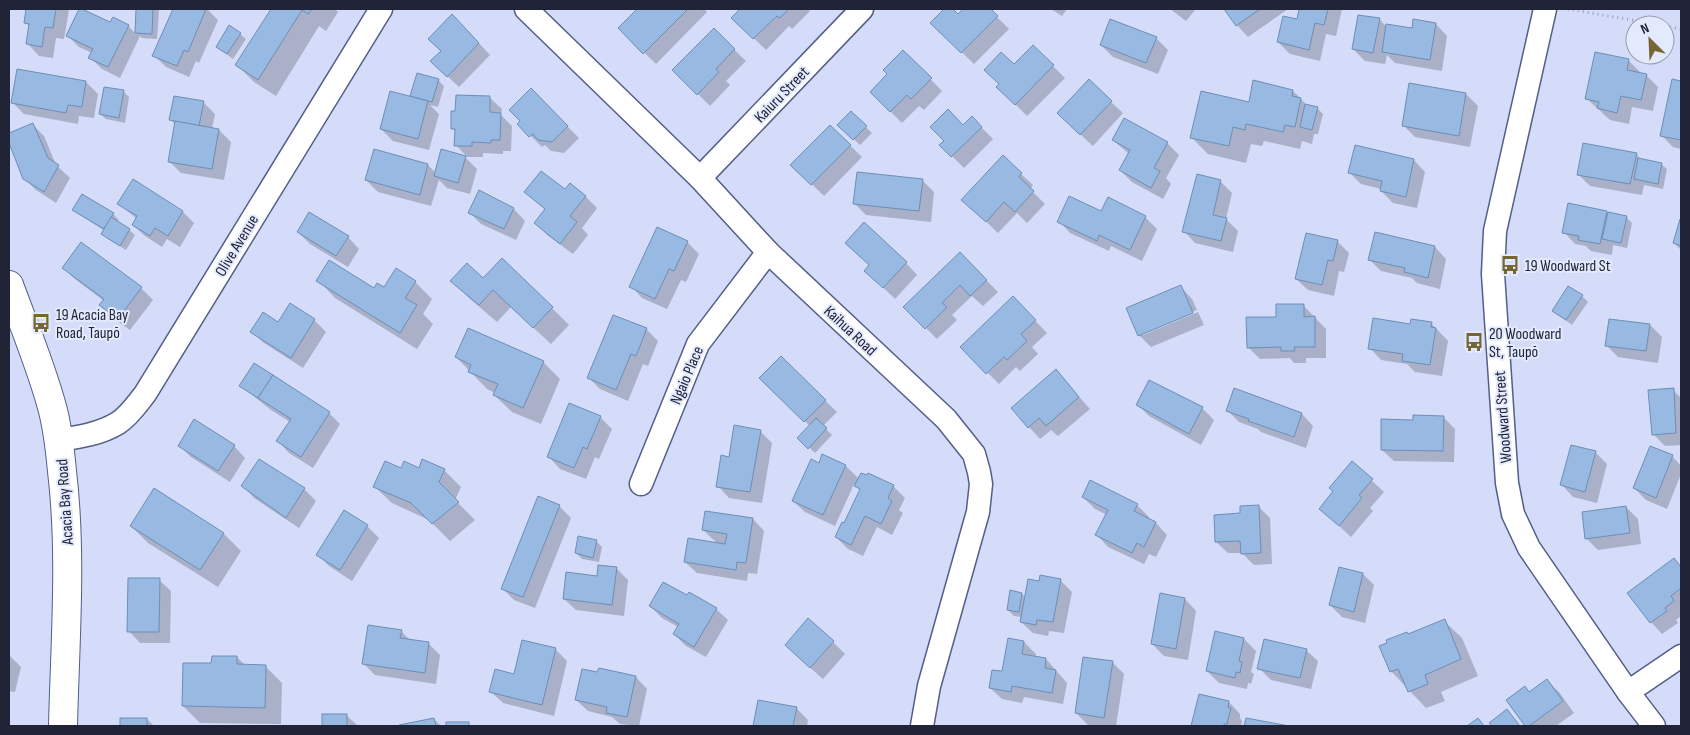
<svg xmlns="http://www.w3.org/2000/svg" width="1690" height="735" viewBox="0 0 1690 735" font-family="'Sofia Sans Condensed',sans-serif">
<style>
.shadow{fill:#0003}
.building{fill:#97b9e2;stroke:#6d8eb5}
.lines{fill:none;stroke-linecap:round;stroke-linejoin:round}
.minor-casing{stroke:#535e89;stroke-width:25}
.tertiary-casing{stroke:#535e89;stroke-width:30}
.path{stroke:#989eb8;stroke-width:3;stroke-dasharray:1 4;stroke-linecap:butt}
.minor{stroke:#fff;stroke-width:22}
.tertiary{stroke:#fff;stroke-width:28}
.labels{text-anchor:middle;stroke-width:4;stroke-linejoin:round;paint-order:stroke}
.street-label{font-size:16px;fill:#202436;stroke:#e4eafe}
.poi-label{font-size:16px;fill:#202436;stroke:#e4eafe;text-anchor:start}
</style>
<rect width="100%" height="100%" fill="#d4dcfa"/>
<g class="shadow">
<path d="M28 9H69L64 39 56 38 53 58 39 56 28 44 30 27 26 23Z"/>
<path d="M137 9H157L159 10 157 39 142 38 140 36 120 78 102 69 90 57 92 53 79 47 67 35 111 23 128 26 136 34Z"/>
<path d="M174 9H207L218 20 199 63 196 61 189 77 166 67 154 55Z"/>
<path d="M272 9H335L338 12 326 31 319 26 276 96 254 82 237 65Z"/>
<path d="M638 9H704L707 12 656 64 619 28Z"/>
<path d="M742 9H807L810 11 792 29 789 26 766 50 733 18Z"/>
<path d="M946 9H951L958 16 965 9H989L1009 29 974 64 932 23Z"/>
<path d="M1051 9H1067L1062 16Z"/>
<path d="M1170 9H1196L1186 21Z"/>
<path d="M1225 9H1288L1248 37 1237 25Z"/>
<path d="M1301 9H1342L1336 36 1326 34 1320 61 1290 54 1278 42 1298 21Z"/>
<path d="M1379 19 1387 27 1413 30 1436 24 1447 36 1442 71 1395 63 1387 55 1385 64 1365 61 1353 49Z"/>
<path d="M464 27 490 55 459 87 444 73Z"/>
<path d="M714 30 746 61 726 81 730 85 710 106 674 70Z"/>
<path d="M240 34 246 39 233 59 217 47Z"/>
<path d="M1156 38 1168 50 1158 74 1113 57 1101 45Z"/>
<path d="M1033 46 1065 78 1027 116 998 87 1014 66Z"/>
<path d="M903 51 942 91 924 110 919 106 902 123 871 92 889 74Z"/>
<path d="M1628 60 1640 72V73L1646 75 1658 87 1653 111 1632 107 1629 124 1610 120 1586 98Z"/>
<path d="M438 80 444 86 438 107 430 105 439 114 429 150 393 141 381 129 415 99 412 96Z"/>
<path d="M1673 81 1681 83V149L1673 147 1661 135Z"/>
<path d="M86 82 98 94 94 118 79 116 78 124 24 114 12 102Z"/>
<path d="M1410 84 1466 94 1478 106 1470 147 1415 137 1403 125Z"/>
<path d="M531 90 579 138 564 153 551 151 545 145 542 147 519 124Z"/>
<path d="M1293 91 1308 106 1317 108 1323 114 1318 134H1314L1312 144 1302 141 1300 149 1264 141 1262 146 1251 144 1246 163 1208 154 1191 137 1249 104Z"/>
<path d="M124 92 129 97 125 123 106 119 100 114Z"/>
<path d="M490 98 502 109 501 115 512 126 511 151H503V154L483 153V157H467L456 145V132L452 128Z"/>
<path d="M203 102 215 114 212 129 219 130 231 142 224 180 181 173 169 161 176 125 171 120Z"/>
<path d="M1111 102 1123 113 1093 146 1070 125Z"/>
<path d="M851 113 872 133 860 145 839 125Z"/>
<path d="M972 118 993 139 964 168 941 145Z"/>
<path d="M33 125 44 136 56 165 70 178 56 203 36 190 24 178 9 139V134Z"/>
<path d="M830 126 862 157 824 196 792 165Z"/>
<path d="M1113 140 1167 143 1179 155 1166 178 1171 184 1163 199 1132 182 1120 170 1129 154Z"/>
<path d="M1636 154 1642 160 1661 164 1667 169 1663 189 1644 185 1642 195 1590 186 1578 174Z"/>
<path d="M465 157 477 169 470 194 447 188 439 180 431 206 378 192 366 180 428 165 436 173Z"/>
<path d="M1414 160 1425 172 1417 208 1393 203 1381 191V189L1361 184 1350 173Z"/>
<path d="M1021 174 1033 185 1030 189 1045 204 1027 223 1017 213 998 233 975 211Z"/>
<path d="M133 181 183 212 194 223 180 247 167 239 162 247 145 236 133 225 137 219 119 204Z"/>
<path d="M923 181 934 192 931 222 866 215 854 203Z"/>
<path d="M1220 181 1232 193 1226 219 1238 231 1233 252 1195 243 1184 231Z"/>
<path d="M565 191 585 196 597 208 582 228 588 235 573 254 547 235 536 223 546 210 525 192Z"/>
<path d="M514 209 525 221 516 240 481 224 469 212Z"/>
<path d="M74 210 113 214 119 220 117 222 129 230 135 235 126 250 108 239 103 234 105 231 80 215Z"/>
<path d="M1606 212 1608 214 1626 217 1632 223 1627 248 1613 245 1612 255 1591 251 1586 246 1575 244 1564 232Z"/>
<path d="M1145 217 1157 229 1142 261 1111 246 1109 251 1070 233 1059 221Z"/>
<path d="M1680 221H1681V250L1674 243Z"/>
<path d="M298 232 348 237 359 249 348 267 310 244Z"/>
<path d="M1337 241 1349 253 1344 272 1339 271 1334 296 1308 290 1296 279Z"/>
<path d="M687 242 699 254 686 282 681 280 667 309 642 298 631 286Z"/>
<path d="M81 243 141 288 153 300 130 330 112 317 101 305 104 301 75 279 64 268Z"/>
<path d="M1435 247 1446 259 1440 289 1417 283 1412 278 1381 271 1370 260Z"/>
<path d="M960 254 998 292 983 306 972 296 952 315 957 320 937 339 905 307Z"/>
<path d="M906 263 917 275 895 299 866 271Z"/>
<path d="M483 279 552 308 569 325 551 344 511 307 497 322 469 298 452 281Z"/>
<path d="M318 280 374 290 415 282 432 299 423 314 433 324 417 349 335 298Z"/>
<path d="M1181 287 1192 299 1197 310 1143 333V335L1198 312 1204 325 1151 347 1139 335Z"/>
<path d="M1582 296 1588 302 1572 325 1553 311Z"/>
<path d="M1013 298 1047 333 1032 347 1038 354 1020 371 1016 367 999 384 962 347Z"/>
<path d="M290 305 314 320 326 332 303 368 264 343 252 332 279 323Z"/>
<path d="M1303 305 1326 329V358H1306V363H1294L1290 358 1260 359 1248 347 1277 318Z"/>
<path d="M1431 323 1448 341 1442 376 1415 372 1407 364 1381 360 1370 348 1411 325Z"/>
<path d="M1650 325 1662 337 1658 363 1618 357 1606 345Z"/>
<path d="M646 329 658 341 648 366 643 364 628 401 600 389 589 378Z"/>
<path d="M456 357 543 362 560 379 541 424 512 412 494 395 495 393 487 389Z"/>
<path d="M781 358 837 412 823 426 832 435 815 453 799 438 810 426 761 378Z"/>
<path d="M1056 371 1090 409 1058 436 1051 430 1040 439 1029 427Z"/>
<path d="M241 386 329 413 340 424 313 468 289 453 278 441 290 422 271 410Z"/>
<path d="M1234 390 1302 414 1313 426 1306 448 1261 432 1258 429 1239 422 1227 410Z"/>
<path d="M1673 390 1681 398V445L1665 446 1653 434Z"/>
<path d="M1137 404 1202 408 1214 420 1201 445 1149 416Z"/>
<path d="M600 417 612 429 599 459 595 457 586 479 560 469 549 457Z"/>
<path d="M1443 417 1455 429 1454 462 1394 461 1382 450 1415 421Z"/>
<path d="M760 431 772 443 762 503 729 498 718 486 730 458Z"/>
<path d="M179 445 234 446 245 458 230 482 191 457Z"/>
<path d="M1595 452 1607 464 1597 503 1573 497 1562 485Z"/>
<path d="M823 455 846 466 859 479 893 486 905 498 899 510 903 513 892 535 877 527 863 556 848 549 836 537 845 525 861 491 854 484 835 526 805 512 793 501 819 464Z"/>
<path d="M1672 456 1681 466V474L1667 509 1646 500 1634 488Z"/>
<path d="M259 460 304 489 316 501 299 528 254 498 243 486Z"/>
<path d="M1352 462 1384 492 1370 508 1373 511 1351 537 1321 509 1335 492Z"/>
<path d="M402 470H444L461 487 455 500 475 520 450 541 429 520 392 503 374 486Z"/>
<path d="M1083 497 1137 505 1149 517 1148 519 1156 523 1167 535 1156 557 1149 554 1144 564 1108 547 1097 535 1107 515 1095 509Z"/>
<path d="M559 506 571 518 535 608 514 600 502 588Z"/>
<path d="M1258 506 1270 518 1272 564 1254 565 1242 553H1228L1216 542 1241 515Z"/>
<path d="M1626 507 1638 519 1641 544 1598 550 1586 538Z"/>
<path d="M345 512 367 526 379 538 352 581 329 566 317 554Z"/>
<path d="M753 519 764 531 757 574 748 573 747 581 697 573 685 562 717 543 703 530Z"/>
<path d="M131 526 224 534 241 551 218 587 148 543Z"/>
<path d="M596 541 602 547 599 562 582 559 576 553Z"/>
<path d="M1674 560 1681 567V616L1676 620 1678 623 1662 634 1651 622Z"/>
<path d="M616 568 628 580 624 616 576 610 564 599 598 577Z"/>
<path d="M1363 574 1374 585 1365 623 1342 617 1330 605Z"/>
<path d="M159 580 171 591 170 643H140L129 631Z"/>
<path d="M1060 580 1072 592 1064 633 1049 631 1048 636 1033 633 1021 622 1022 617 1014 616 1008 610 1022 594 1026 598 1040 582Z"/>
<path d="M1185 599 1196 611 1188 660 1164 656 1152 644Z"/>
<path d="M650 606 716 609 728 620 706 657 686 646 674 634 678 627 662 618Z"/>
<path d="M1444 621 1462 638 1478 676 1441 692 1445 701 1426 708 1391 671 1409 635Z"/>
<path d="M401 631 411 641 429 644 440 655 436 684 375 675 363 663Z"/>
<path d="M1216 633 1244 639 1256 651 1251 672 1254 674 1251 684 1248 683 1247 689 1219 683 1207 671Z"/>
<path d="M833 642 845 654 823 679 798 657Z"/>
<path d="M1024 642 1036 654 1035 657 1046 659 1067 683 1063 704 1024 697 1022 703 1002 699 990 688 1003 673Z"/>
<path d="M555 649 567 661 554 716 503 703 491 692Z"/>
<path d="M1306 650 1318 661 1311 689 1271 680 1259 668Z"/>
<path d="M9 655 21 667 15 692 9 691Z"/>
<path d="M237 657 245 665 265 666 282 683 281 724 200 723 183 706 213 664Z"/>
<path d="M1112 662 1124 674 1116 726 1088 725 1076 713Z"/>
<path d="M636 677 647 689 639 726 620 724 612 717 588 711 576 700Z"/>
<path d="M1547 681 1559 692 1574 713 1556 726H1527L1508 700 1525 688 1530 693Z"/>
<path d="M1200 696 1229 702 1240 714V718L1242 721 1241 726H1193Z"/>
<path d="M759 701 796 708 808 720 807 726H754Z"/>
<path d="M323 715H346L358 726H323Z"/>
<path d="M121 719H147L154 726H121Z"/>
<path d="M434 719 441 726H401L400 725Z"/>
</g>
<g class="building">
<path d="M26 9H56L53 28 45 27 42 47 26 44 29 24 24 23Z"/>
<path d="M79 9H82L110 22 113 17 129 25 108 67 88 58 93 49 66 36Z"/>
<path d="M136 9H153L152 34 135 33Z"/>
<path d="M173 9H206L188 52 184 50 177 66 152 56Z"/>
<path d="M271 9H312L308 14 302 10 258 80 235 65Z"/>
<path d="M637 9H688L643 54 618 28Z"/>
<path d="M740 9H789L780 18 777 16 753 39 731 18Z"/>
<path d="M944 9H953L958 14 963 9H991L998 16 961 53 930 23Z"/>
<path d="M1224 9H1260L1236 26Z"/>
<path d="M1299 9H1328L1324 25 1315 23 1309 50 1277 42 1283 16 1297 19Z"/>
<path d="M452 14 479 43 447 77 430 61 441 51 428 39Z"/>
<path d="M1358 15 1380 18 1373 53 1352 49Z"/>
<path d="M1110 19 1157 37 1146 63 1100 45Z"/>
<path d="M1413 19 1436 23 1430 60 1382 52 1386 24 1412 28Z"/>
<path d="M229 25 241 33 227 54 216 47Z"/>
<path d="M714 28 735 49 716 69 719 72 697 95 672 70Z"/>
<path d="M1033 45 1054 65 1015 105 996 87 999 84 984 70 1001 52 1014 64Z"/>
<path d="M903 50 932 78 911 99 907 95 890 112 870 92 887 74 883 70Z"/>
<path d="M1595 52 1629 59 1627 70 1647 74 1641 100 1621 96 1617 113 1597 108 1599 102 1585 99Z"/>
<path d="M17 69 86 81 82 107 68 105 66 113 11 103Z"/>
<path d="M417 73 439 79 432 102 410 96Z"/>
<path d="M1089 79 1112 101 1080 135 1057 113Z"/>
<path d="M1672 79 1681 81V140L1660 136Z"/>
<path d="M1253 80 1293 90 1292 96 1301 98 1295 127 1285 125 1283 132 1246 124 1245 130 1233 127 1229 146 1190 138 1201 91 1249 102Z"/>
<path d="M1409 83 1466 93 1459 136 1402 126Z"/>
<path d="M104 87 124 90 119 118 99 114Z"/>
<path d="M531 88 568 126 552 142 538 140 533 134 529 137 517 124 520 121 509 110Z"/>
<path d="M390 91 428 101 418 139 380 129Z"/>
<path d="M456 95 490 96V112L501 113 500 140H491V143L472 142V146H454L455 129H451V111H455Z"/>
<path d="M174 96 204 101 199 126 169 120Z"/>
<path d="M1305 104 1318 107 1312 130 1300 127Z"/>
<path d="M948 109 963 125 972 116 982 127 951 157 939 145 944 141 930 127Z"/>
<path d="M851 111 867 126 853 140 837 125Z"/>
<path d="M1124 118 1168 142 1154 168 1160 171 1151 188 1119 170 1130 150 1112 140Z"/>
<path d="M175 121 219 129 212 169 168 162Z"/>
<path d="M33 123 48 158 59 165 44 192 23 179 9 143V133Z"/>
<path d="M830 125 851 145 811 185 790 165Z"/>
<path d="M1583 143 1637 153 1630 184 1577 175Z"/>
<path d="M1355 145 1414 159 1406 197 1380 191 1382 181 1348 173Z"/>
<path d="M374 149 428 164 420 195 365 180Z"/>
<path d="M441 149 466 156 458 183 434 176Z"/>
<path d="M1003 155 1022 173 1019 177 1034 191 1015 212 1004 202 986 222 961 200Z"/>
<path d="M1638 158 1662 163 1658 184 1634 179Z"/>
<path d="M541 171 565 189 570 183 586 196 570 216 577 222 560 244 534 223 545 209 524 192Z"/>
<path d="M857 172 923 179 919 211 853 204Z"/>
<path d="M1197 174 1221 180 1213 215 1227 218 1221 241 1182 232Z"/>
<path d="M133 179 183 211 168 236 155 228 150 236 132 225 137 216 117 204Z"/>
<path d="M479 190 514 208 504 229 468 213Z"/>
<path d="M82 194 114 213 104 229 72 210Z"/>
<path d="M1069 196 1101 211 1108 197 1146 216 1130 250 1099 235 1097 241 1057 222Z"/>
<path d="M1568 203 1607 211 1600 244 1578 240 1579 236 1562 233Z"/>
<path d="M309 212 349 236 336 256 297 232Z"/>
<path d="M1608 212 1627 216 1621 243 1602 239Z"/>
<path d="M111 217 130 229 120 246 101 234Z"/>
<path d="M1680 219 1681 220V246L1673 243Z"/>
<path d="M864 222 907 262 883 288 864 271 869 265 845 243Z"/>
<path d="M657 227 688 241 674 271 669 269 655 299 629 287Z"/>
<path d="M1375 232 1435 246 1428 278 1404 272 1405 268 1368 260Z"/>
<path d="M1306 233 1338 240 1333 261 1328 260 1322 285 1295 279Z"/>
<path d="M81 242 142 287 118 319 99 305 104 299 62 268Z"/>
<path d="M960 252 987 280 970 296 960 285 942 303 947 307 925 329 903 307Z"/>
<path d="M502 258 553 307 533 328 493 290 479 305 450 281 467 263 483 278Z"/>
<path d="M329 260 374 288 377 283 384 287 396 268 416 281 405 298 417 305 400 333 316 281Z"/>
<path d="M1181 285 1193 313 1138 336 1126 308Z"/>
<path d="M1568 286 1583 295 1566 320 1552 311Z"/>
<path d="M1013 296 1036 320 1021 334 1027 341 1007 360 1004 357 986 374 960 347Z"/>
<path d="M290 303 315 319 291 358 250 332 263 312 278 322Z"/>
<path d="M1276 304H1304V317L1315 316V347H1294L1295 351H1281V347L1247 348 1246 317H1276Z"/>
<path d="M613 315 647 328 636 356 631 354 616 390 587 378Z"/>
<path d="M1373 318 1410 324 1411 319 1432 322 1431 327 1436 328 1430 365 1402 361 1403 354 1368 349Z"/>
<path d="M1609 319 1650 324 1646 351 1605 346Z"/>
<path d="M468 328 544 361 523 408 493 395 498 384 468 372 471 365 455 357Z"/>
<path d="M781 356 826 400 804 422 759 378Z"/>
<path d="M254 363 273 375 258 398 239 386Z"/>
<path d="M1056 369 1079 397 1046 426 1039 418 1028 428 1011 408Z"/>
<path d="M273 375 330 412 301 457 276 441 291 419 258 398Z"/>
<path d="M1149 380 1203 407 1189 434 1136 405Z"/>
<path d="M1234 388 1302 413 1294 437 1248 421 1249 419 1226 411Z"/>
<path d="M1674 388 1676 433 1652 435 1648 390Z"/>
<path d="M569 403 601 416 587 449 583 447 574 468 547 457Z"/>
<path d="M1413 415 1444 416 1443 451 1381 450V419L1413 420Z"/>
<path d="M816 418 827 428 808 449 797 438Z"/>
<path d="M194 419 235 445 218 471 178 446Z"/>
<path d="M734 425 761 430 750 492 716 487 721 455 729 457Z"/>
<path d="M1571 445 1596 451 1585 492 1560 485Z"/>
<path d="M1650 446 1673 455 1656 498 1633 488Z"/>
<path d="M822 454 846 465 823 515 792 501 811 459 819 463Z"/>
<path d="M259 459 305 488 286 518 241 486Z"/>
<path d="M422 459 445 469 439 482 459 502 432 524 411 503 373 487 385 461 401 468 404 461 419 468Z"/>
<path d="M1352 461 1373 479 1359 495 1362 498 1339 526 1319 509 1333 491 1329 488Z"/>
<path d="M861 473 867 475 868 473 894 485 888 498 892 501 881 524 865 516 851 545 835 537 842 522 844 523 860 489 854 486Z"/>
<path d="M1090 480 1138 504 1134 511 1156 522 1144 547 1137 543 1132 553 1095 535 1108 510 1082 497Z"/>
<path d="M154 488 224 533 200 570 130 526Z"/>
<path d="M538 496 560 505 523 597 501 589Z"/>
<path d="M1259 505 1261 553 1241 554 1240 541 1215 542 1214 515 1240 513V506Z"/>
<path d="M1626 506 1630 533 1585 539 1582 512Z"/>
<path d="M344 510 368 525 340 570 316 555Z"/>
<path d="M705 511 753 518 746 563 737 562 736 570 684 562 688 538 725 544 727 534 702 530Z"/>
<path d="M578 536 597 540 593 558 575 553Z"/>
<path d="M1674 558 1681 567V588L1671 596 1674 601 1665 608 1667 611 1650 623 1627 593Z"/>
<path d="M598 565 617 567 612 605 563 599 566 572 597 576Z"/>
<path d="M1339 567 1363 573 1354 612 1329 605Z"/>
<path d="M1040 575 1061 579 1053 622 1037 620 1036 625 1020 622 1028 579 1039 581Z"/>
<path d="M128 578H160L159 632H127Z"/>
<path d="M663 582 687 595 689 592 717 608 694 647 673 634 679 624 649 606Z"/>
<path d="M1010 590 1022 593 1019 612 1007 610Z"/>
<path d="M1160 593 1185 598 1176 649 1151 644Z"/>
<path d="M808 618 834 641 810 668 785 645Z"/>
<path d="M1445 619 1461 659 1425 675 1428 684 1408 692 1398 669 1390 672 1379 646 1387 643 1386 640 1407 632 1408 634Z"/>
<path d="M368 625 402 630 400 638 429 642 425 673 362 664Z"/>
<path d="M1215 631 1244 638 1239 661 1242 662 1240 673 1236 672 1235 678 1206 671Z"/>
<path d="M1008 638 1024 641 1022 654 1046 658 1045 668 1056 670 1052 693 1012 686 1011 692 989 688 992 670 1002 671Z"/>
<path d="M1264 639 1307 649 1300 678 1257 669Z"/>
<path d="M522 640 556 648 542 705 489 692 495 669 514 674Z"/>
<path d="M212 656H237V664L266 665 265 708 182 706 183 663H211Z"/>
<path d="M1083 657 1113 661 1104 718 1075 713Z"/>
<path d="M599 668 636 676 627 717 606 713 607 707 575 700 582 669 597 672Z"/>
<path d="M1547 679 1563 701 1529 726H1525L1506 700 1525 686 1529 692Z"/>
<path d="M1199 694 1229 701 1228 707 1231 708 1227 724H1224V726H1191Z"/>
<path d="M758 700 797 707 793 726H753Z"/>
<path d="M1507 709 1520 726H1492L1489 723Z"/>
<rect x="322" y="714" width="25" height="12"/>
<rect x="120" y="718" width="27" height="8"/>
<path d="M434 718 436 726H399V725Z"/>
<path d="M1246 718 1289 726H1244Z"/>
<path d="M1478 718 1484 726H1467Z"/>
<rect x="446" y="722" width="23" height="4"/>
</g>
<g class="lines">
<g class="minor-casing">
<g id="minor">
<path d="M526 9 700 178 768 252 946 419 974 454 979 472 981 484 978 512 929 686 922 726"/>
<path d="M1545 9 1495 231 1493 274 1507 483 1513 514 1529 548 1628 692 1654 726"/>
<path d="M700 178 862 9"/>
<path d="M59 440C79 437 100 434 118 423 129 416 137 404 145 394L381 9"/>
<path d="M641 484 698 344 768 252"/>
<path d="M1628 692 1681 656"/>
</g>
</g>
<g class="tertiary-casing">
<path id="tertiary" d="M9 285C24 326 41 366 52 407 58 428 60 450 62 471 72 556 65 641 63 726"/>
</g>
<g class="path">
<path d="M1568 9 1661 25"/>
<path d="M1665 26 1681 29"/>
</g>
<use href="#minor" class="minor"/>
<use href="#tertiary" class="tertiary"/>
</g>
<defs>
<g id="bus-bare" transform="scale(1.5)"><path d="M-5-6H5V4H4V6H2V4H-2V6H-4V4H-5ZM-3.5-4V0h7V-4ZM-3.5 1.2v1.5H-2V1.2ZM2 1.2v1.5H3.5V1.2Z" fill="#756634" stroke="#e4eafe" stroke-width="2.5" paint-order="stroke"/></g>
</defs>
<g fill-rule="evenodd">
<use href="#bus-bare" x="1510" y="265"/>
<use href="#bus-bare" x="41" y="323"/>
<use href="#bus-bare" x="1474" y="342"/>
</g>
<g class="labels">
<g class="street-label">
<text transform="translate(781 94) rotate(-46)" y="6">Kaiuru Street</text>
<text transform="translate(236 245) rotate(-59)" y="6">Olive Avenue</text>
<text transform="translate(851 330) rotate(43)" y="6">Kaihua Road</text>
<text transform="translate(686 375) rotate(-67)" y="6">Ngaio Place</text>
<text transform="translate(1502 417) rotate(-94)" y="6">Woodward Street</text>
<text transform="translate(64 502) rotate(-94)" y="6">Acacia Bay Road</text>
</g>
<g class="poi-label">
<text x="1525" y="271">19 Woodward St</text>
<text x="56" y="320">19 Acacia Bay<tspan x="56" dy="18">Road, Taupō</tspan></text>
<text x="1489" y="339">20 Woodward<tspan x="1489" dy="18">St, Taupō</tspan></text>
</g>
</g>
<rect width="1690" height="735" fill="none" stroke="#202436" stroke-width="20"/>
<g transform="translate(1650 40) rotate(336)"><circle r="24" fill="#e4eafe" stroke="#969bae"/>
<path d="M0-4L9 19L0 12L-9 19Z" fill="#756634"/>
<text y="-8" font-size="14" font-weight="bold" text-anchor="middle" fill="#202436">N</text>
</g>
</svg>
